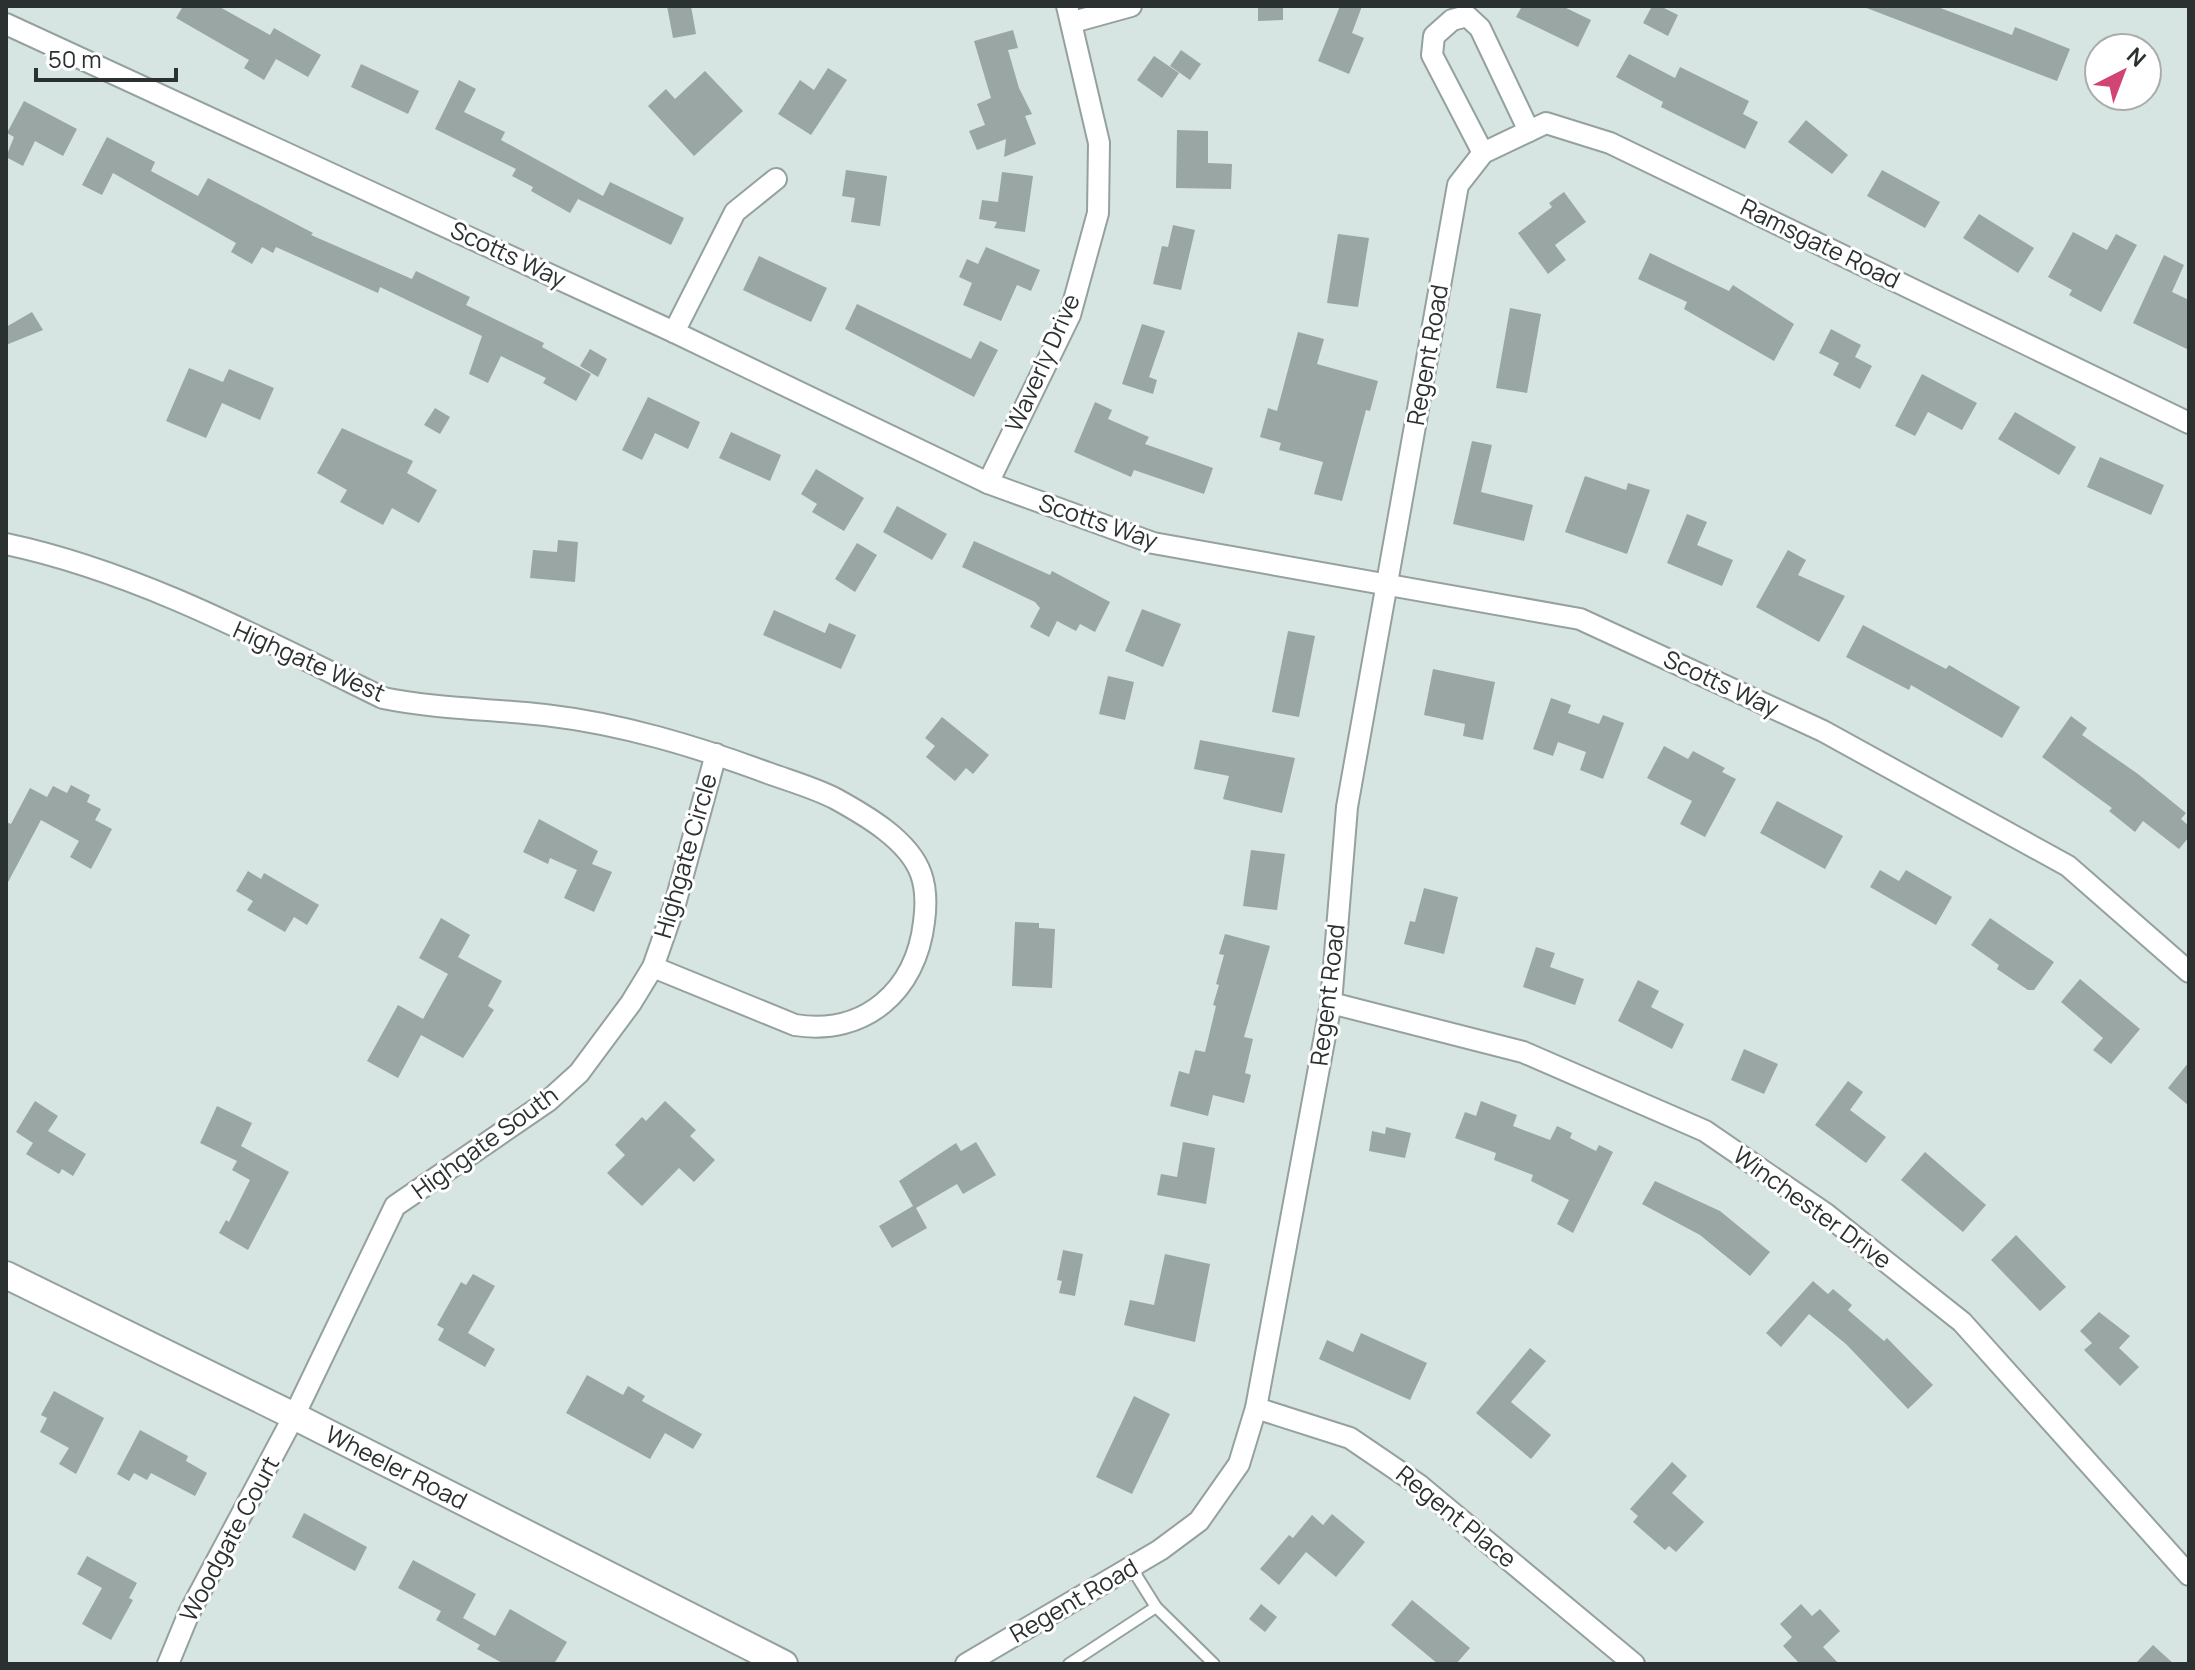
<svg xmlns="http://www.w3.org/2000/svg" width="2195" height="1670" viewBox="0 0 2195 1670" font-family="Manrope,sans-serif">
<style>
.building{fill:#99a6a4}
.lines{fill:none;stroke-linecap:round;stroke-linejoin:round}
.service-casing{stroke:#94a19f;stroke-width:14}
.minor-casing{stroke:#94a19f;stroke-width:24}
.tertiary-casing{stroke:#94a19f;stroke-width:30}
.service{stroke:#fff;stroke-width:10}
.minor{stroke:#fff;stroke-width:20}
.tertiary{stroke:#fff;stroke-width:26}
.labels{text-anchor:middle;stroke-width:6;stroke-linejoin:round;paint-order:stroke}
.street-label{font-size:24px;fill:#2b3030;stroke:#fff}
</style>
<rect width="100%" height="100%" fill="#d7e5e2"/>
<g class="building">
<path d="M183 6H218L270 35 274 28 321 55 308 77 276 59 264 80 244 68 249 60 176 18Z"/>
<path d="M667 6H691L696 34 673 38Z"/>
<path d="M1258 6H1283V20L1258 21Z"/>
<path d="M1340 6H1362L1352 33 1364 38 1349 74 1318 61Z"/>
<path d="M1522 6H1562L1591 20 1578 47 1516 17Z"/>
<path d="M1652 6H1660L1678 15 1668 36 1643 23Z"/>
<path d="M1935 6 2012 35 2015 27 2070 49 2057 81 1864 7Z"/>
<path d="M1013 30 1018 48 1008 50 1019 88 1032 114 1025 116 1036 144 1004 157 1006 139 977 150 969 131 985 125 977 104 991 98 974 41Z"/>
<path d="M1181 50 1201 64 1190 80 1170 66Z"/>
<path d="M1629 54 1675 78 1680 67 1749 101 1743 114 1758 122 1745 149 1661 107 1663 102 1616 77Z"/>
<path d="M1154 56 1179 73 1162 98 1137 80Z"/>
<path d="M361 64 419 91 408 114 351 87Z"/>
<path d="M828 68 847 80 811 135 778 114 800 80 814 90Z"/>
<path d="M705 71 743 111 694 156 648 106 666 89 675 99Z"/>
<path d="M459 80 476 89 464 112 505 132 501 140 603 196 610 182 684 218 671 245 578 199 570 213 531 191 533 187 512 176 516 169 435 129Z"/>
<path d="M24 101 77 129 63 156 35 141 23 166 6 157 14 137 7 133Z"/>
<path d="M1806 120 1848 155 1832 174 1788 142Z"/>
<path d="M1177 130 1208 131V163L1232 164 1231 189 1176 188Z"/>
<path d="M107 137 155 162 151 171 198 196 208 178 313 233 311 235 412 279 416 271 470 297 466 305 544 343 542 347 591 374 576 401 543 383 546 378 501 356 488 383 469 374 482 336 380 287 378 293 276 247 273 253 262 247 252 264 231 252 236 243 113 173 102 195 82 185Z"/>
<path d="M846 170 887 176 880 226 851 222 855 198 842 196Z"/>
<path d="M1882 170 1940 202 1925 228 1867 196Z"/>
<path d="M1002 172 1033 176 1025 232 994 228 997 222 979 219 982 200 998 202Z"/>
<path d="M1564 192 1586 222 1555 245 1566 260 1548 274 1518 233 1552 207 1549 203Z"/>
<path d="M1979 214 2034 248 2018 273 1963 238Z"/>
<path d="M1173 225 1195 230 1181 290 1153 284 1162 246 1168 247Z"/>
<path d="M2073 232 2107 250 2116 234 2137 245 2101 312 2069 295 2072 290 2048 277Z"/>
<path d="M1338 234 1369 238 1358 307 1327 303Z"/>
<path d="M986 247 1040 270 1031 291 1017 285 1001 321 963 305 972 283 959 277 967 259 978 264Z"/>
<path d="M1650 253 1729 291 1733 285 1794 324 1774 361 1684 309 1687 302 1638 279Z"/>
<path d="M2164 255 2184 265 2172 292 2189 300V350L2133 323Z"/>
<path d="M759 256 827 288 811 322 743 290Z"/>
<path d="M857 304 971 359 980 341 998 350 974 397 845 329Z"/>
<path d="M1510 308 1541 314 1527 393 1496 388Z"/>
<path d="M32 312 43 330 6 345V327Z"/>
<path d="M1142 324 1165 331 1149 377 1157 380 1153 394 1122 384Z"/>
<path d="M1831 329 1861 345 1855 357 1872 366 1860 389 1833 375 1839 363 1819 353Z"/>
<path d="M1298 332 1324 339 1317 364 1378 381 1370 411 1366 410 1342 501 1314 494 1323 462 1279 450 1281 443 1260 437 1268 408 1277 411Z"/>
<path d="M590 349 607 359 598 377 580 366Z"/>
<path d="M189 368 223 382 229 369 274 388 260 420 222 403 206 438 166 421Z"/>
<path d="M1922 374 1977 403 1962 430 1928 412 1915 436 1895 426Z"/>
<path d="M648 397 700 422 688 449 655 433 642 460 622 450Z"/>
<path d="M1095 402 1112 410 1108 419 1149 437 1145 444 1213 468 1204 494 1134 470 1131 477 1074 452Z"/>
<path d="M435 408 450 417 440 434 424 425Z"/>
<path d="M2015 412 2076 447 2059 475 1998 439Z"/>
<path d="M342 428 413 461 407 473 437 490 419 523 392 508 383 525 340 502 347 490 317 473Z"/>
<path d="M731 432 781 455 770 481 719 458Z"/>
<path d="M1472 441 1492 445 1481 492 1533 505 1524 541 1453 524Z"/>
<path d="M2100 457 2164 485 2151 515 2087 487Z"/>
<path d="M816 469 864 498 844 531 812 512 817 504 801 494Z"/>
<path d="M1585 476 1626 490 1628 483 1650 490 1627 554 1565 532Z"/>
<path d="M897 506 947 534 932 560 883 532Z"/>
<path d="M1687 514 1707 522 1697 545 1733 560 1722 586 1667 563Z"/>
<path d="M558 540 578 542 575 582 530 578 533 550 557 552Z"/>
<path d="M974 541 1050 575 1052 571 1110 602 1095 632 1080 624 1076 631 1057 621 1049 637 1030 627 1040 608 1035 602 962 567Z"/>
<path d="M857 543 877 555 855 592 835 579Z"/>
<path d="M1788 550 1806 560 1798 575 1845 596 1819 642 1756 607Z"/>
<path d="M1142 609 1181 624 1163 667 1125 651Z"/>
<path d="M774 610 825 633 829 623 856 635 841 669 763 635Z"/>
<path d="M1863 625 1946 669 1949 665 2020 707 2002 738 1911 685 1909 690 1846 657Z"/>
<path d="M1288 631 1315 636 1299 717 1272 712Z"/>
<path d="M1433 669 1495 682 1483 740 1463 736 1465 724 1424 715Z"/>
<path d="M1108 676 1134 682 1125 720 1099 714Z"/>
<path d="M1551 698 1571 705 1568 713 1599 724 1603 715 1624 723 1603 779 1580 770 1586 752 1558 742 1553 756 1533 749Z"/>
<path d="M2071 716 2087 728 2082 735 2138 774 2186 813 2181 819 2189 826V837L2179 849 2143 821 2135 832 2109 811 2112 808 2042 757Z"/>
<path d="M942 717 989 755 973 774 966 768 955 781 926 757 935 746 925 738Z"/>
<path d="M1200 740 1295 758 1282 813 1223 799 1229 776 1194 769Z"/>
<path d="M1664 746 1688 759 1693 751 1725 768 1722 772 1736 779 1705 837 1680 824 1692 801 1647 778Z"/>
<path d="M71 785 90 795 87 802 101 809 95 820 112 829 91 869 70 857 79 841 41 820 6 886V822L11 824 30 788 47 797 53 786 67 793Z"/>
<path d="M1777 801 1843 836 1825 869 1760 833Z"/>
<path d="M539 819 598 851 592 864 612 872 594 912 564 898 577 870 550 858 548 864 523 852Z"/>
<path d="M1251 850 1285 854 1277 910 1243 906Z"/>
<path d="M1880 870 1899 881 1906 870 1952 897 1936 925 1870 887Z"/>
<path d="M248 871 261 879 264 873 319 905 307 925 294 917 285 932 247 910 253 901 236 891Z"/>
<path d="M1424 888 1458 897 1444 954 1404 944 1410 921 1415 922Z"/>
<path d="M441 918 470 935 458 957 502 981 488 1006 494 1010 463 1058 421 1035 398 1078 367 1061 398 1005 423 1019 448 974 419 958Z"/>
<path d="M1990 918 2054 962 2034 990H2028L1997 969 1999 965 1971 945Z"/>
<path d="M1015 922 1039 923V928L1055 929 1052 988 1012 986Z"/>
<path d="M1225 934 1270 946 1244 1037 1253 1039 1245 1073 1251 1075 1244 1103 1213 1095 1208 1116 1170 1106 1179 1071 1189 1074 1195 1050 1205 1052 1216 1006 1213 1005 1219 985 1216 984 1224 955 1219 954Z"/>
<path d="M1536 947 1555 953 1550 967 1584 979 1575 1005 1523 987Z"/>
<path d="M2080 979 2140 1029 2111 1064 2093 1050 2103 1038 2061 1002Z"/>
<path d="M1638 980 1659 991 1651 1007 1684 1024 1672 1049 1618 1021Z"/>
<path d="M1744 1049 1778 1064 1764 1094 1731 1080Z"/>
<path d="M2189 1062V1106L2168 1088Z"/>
<path d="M1848 1081 1863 1092 1850 1110 1886 1137 1866 1163 1815 1125Z"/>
<path d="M35 1101 58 1116 48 1131 86 1154 73 1176 62 1169 59 1174 26 1154 33 1143 16 1132Z"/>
<path d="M665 1101 696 1130 690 1136 715 1160 694 1182 679 1168 642 1206 607 1173 625 1155 615 1145 642 1117 646 1121Z"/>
<path d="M1481 1101 1517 1115 1513 1126 1550 1140 1557 1126 1572 1133 1570 1138 1596 1151 1599 1145 1613 1152 1573 1233 1557 1224 1569 1200 1531 1181 1533 1175 1494 1160 1496 1153 1455 1138 1465 1112 1476 1116Z"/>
<path d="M217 1106 252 1123 241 1146 289 1172 248 1250 219 1233 226 1220 229 1222 250 1180 232 1170 237 1161 200 1143Z"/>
<path d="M1386 1127 1411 1133 1405 1158 1369 1151 1372 1131 1385 1134Z"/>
<path d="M976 1142 996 1175 963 1194 957 1184 916 1208 927 1228 892 1248 879 1226 913 1206 899 1181 956 1143 961 1151Z"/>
<path d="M1183 1142 1215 1148 1206 1204 1157 1195 1161 1174 1177 1177Z"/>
<path d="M1925 1152 1986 1205 1963 1232 1901 1180Z"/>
<path d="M1655 1181 1720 1211 1770 1252 1750 1276 1700 1235 1642 1204Z"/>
<path d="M2016 1235 2066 1287 2040 1311 1991 1260Z"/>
<path d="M1063 1250 1083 1254 1075 1296 1059 1293 1062 1281 1057 1280Z"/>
<path d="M1165 1254 1210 1264 1195 1342 1124 1325 1130 1300 1154 1305Z"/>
<path d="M473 1274 495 1286 468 1333 495 1349 485 1367 438 1340 444 1329 437 1325 461 1282 466 1285Z"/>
<path d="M1813 1281 1828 1294 1833 1289 1852 1305 1848 1310 1884 1341 1887 1338 1933 1385 1908 1409 1846 1344 1809 1314 1781 1347 1766 1333Z"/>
<path d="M2099 1312 2130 1336 2119 1348 2139 1367 2120 1386 2084 1350 2092 1343 2080 1331Z"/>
<path d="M1361 1333 1427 1363 1410 1400 1319 1359 1327 1340 1353 1352Z"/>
<path d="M1530 1348 1546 1361 1511 1402 1551 1435 1531 1459 1476 1413Z"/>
<path d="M587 1375 623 1395 628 1386 645 1396 642 1401 702 1434 693 1449 665 1433 650 1459 566 1413Z"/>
<path d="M54 1391 104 1418 76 1474 59 1464 69 1448 40 1432 47 1418 41 1415Z"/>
<path d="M1134 1396 1170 1414 1132 1494 1096 1477Z"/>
<path d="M140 1430 188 1456 186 1461 207 1473 195 1496 151 1473 147 1480 134 1473 129 1481 117 1474Z"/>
<path d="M1672 1462 1687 1476 1672 1493 1704 1522 1676 1552 1669 1546 1665 1550 1633 1522 1638 1516 1630 1509Z"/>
<path d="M304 1513 367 1547 355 1571 292 1537Z"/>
<path d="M1332 1514 1365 1542 1336 1577 1306 1552 1279 1585 1260 1569 1289 1535 1293 1538 1312 1515 1323 1525Z"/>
<path d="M87 1556 137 1583 129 1598 133 1600 111 1640 82 1624 102 1588 77 1574Z"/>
<path d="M413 1560 476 1594 463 1618 495 1636 510 1609 567 1642 554 1664H504L477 1649 480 1645 436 1620 441 1611 398 1588Z"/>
<path d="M1412 1600 1470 1648 1456 1664H1438L1391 1625Z"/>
<path d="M1261 1604 1277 1617 1265 1632 1249 1619Z"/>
<path d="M1801 1604 1812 1616 1820 1609 1840 1631 1823 1647 1839 1664H1800L1783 1646 1792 1637 1780 1624Z"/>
<path d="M2153 1645 2174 1664H2135Z"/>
</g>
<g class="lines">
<g class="service-casing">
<g id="service">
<path d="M1131 1567 1156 1607 1214 1664"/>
<path d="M1069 1664 1156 1607"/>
</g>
</g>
<g class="minor-casing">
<g id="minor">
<path d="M1073 22 1131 6"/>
<path d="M6 24 674 332 988 483 1153 543 1580 619 1823 731 2068 866 2189 972"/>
<path d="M1483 153 1432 55 1434 36 1452 20 1467 16 1480 28 1529 131"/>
<path d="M674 332 735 212 776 179"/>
<path d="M988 483 1070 315 1098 213 1099 143 1067 6"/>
<path d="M6 544C138 572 262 639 383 698 437 709 491 709 545 715 622 724 695 746 768 773 790 781 815 788 836 799 865 815 909 840 921 874 926 888 926 907 924 922 916 990 866 1036 795 1025L653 967"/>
<path d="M1331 1003 1523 1052 1705 1131 1826 1214 1962 1322 2189 1575"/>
<path d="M1256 1408 1350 1438 1419 1485 1634 1664"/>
<path d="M168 1664 189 1613 294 1416 395 1206 548 1101 579 1073 631 1003 653 967 675 904 716 754"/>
<path d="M966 1664 1160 1550 1199 1521 1239 1464 1256 1408 1331 1003 1347 807 1458 185 1483 153 1546 123 1610 143 2189 423"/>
</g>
</g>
<g class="tertiary-casing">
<path id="tertiary" d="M6 1275 294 1416 784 1664"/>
</g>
<use href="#service" class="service"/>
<use href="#minor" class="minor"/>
<use href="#tertiary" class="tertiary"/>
</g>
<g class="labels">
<g class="street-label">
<text transform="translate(1820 244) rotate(26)" y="8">Ramsgate Road</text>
<text transform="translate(508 255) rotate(25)" y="8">Scotts Way</text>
<text transform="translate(1428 355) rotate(-80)" y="8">Regent Road</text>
<text transform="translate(1043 363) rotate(-66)" y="8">Waverly Drive</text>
<text transform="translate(1098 522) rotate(19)" y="8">Scotts Way</text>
<text transform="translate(309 662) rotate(24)" y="8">Highgate West</text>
<text transform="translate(1721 684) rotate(25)" y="8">Scotts Way</text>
<text transform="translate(686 856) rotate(-74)" y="8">Highgate Circle</text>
<text transform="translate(1328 995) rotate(-83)" y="8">Regent Road</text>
<text transform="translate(485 1143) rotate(-36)" y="8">Highgate South</text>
<text transform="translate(1812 1208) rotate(36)" y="8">Winchester Drive</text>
<text transform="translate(396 1468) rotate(27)" y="8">Wheeler Road</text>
<text transform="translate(1456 1517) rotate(39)" y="8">Regent Place</text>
<text transform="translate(230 1539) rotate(-62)" y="8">Woodgate Court</text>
<text transform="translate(1074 1601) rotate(-30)" y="8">Regent Road</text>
</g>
</g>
<rect width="2195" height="1670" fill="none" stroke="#2b3030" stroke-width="16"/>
<g transform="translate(2123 72) rotate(42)"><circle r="38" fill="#ffffff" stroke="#aaacac" stroke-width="2"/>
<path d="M0-6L14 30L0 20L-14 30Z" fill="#d14474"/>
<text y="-12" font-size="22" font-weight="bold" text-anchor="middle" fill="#2b3030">N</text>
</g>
<path d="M36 68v12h140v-12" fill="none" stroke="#2b3030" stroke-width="4"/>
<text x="48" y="68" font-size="24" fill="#2b3030" stroke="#ffffff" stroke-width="6" paint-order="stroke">50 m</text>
</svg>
